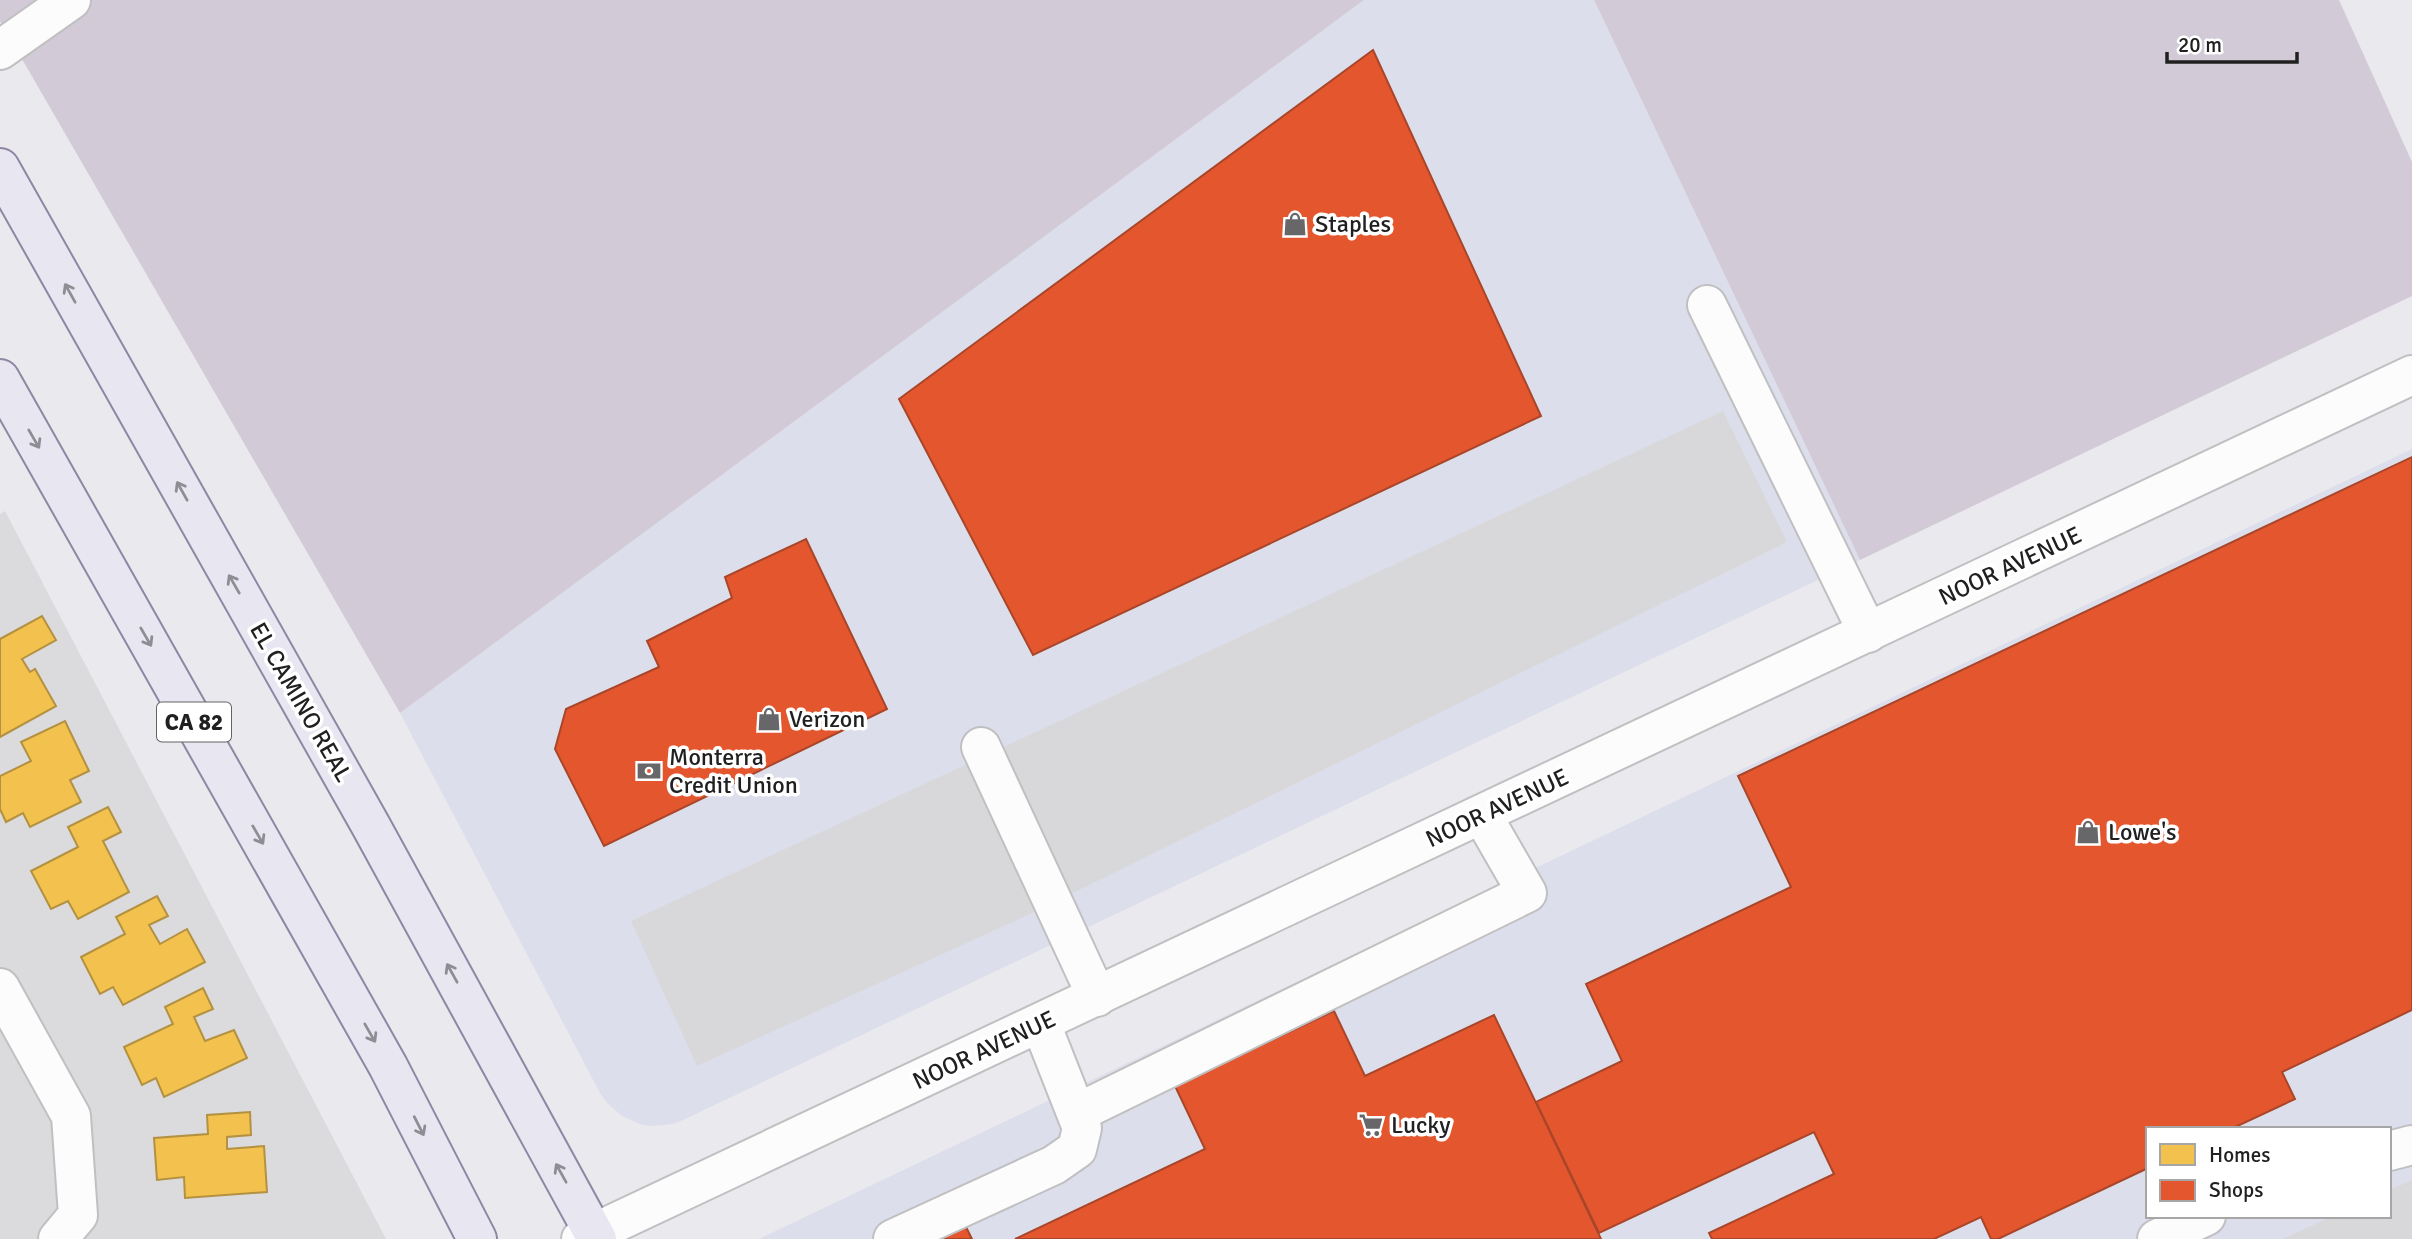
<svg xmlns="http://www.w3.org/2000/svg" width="2412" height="1239" viewBox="0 0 2412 1239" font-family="Signika,sans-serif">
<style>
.residential{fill:#dbdadd}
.commercial{fill:#dcdfeb;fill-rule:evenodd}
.construction{fill:#d2cbd7}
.parking{fill:#d8d8da}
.homes{fill:#f2c14e;stroke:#b39140;stroke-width:2}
.shops{fill:#e4572e;stroke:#a9462a;stroke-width:2}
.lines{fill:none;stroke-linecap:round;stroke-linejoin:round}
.minor-casing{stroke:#c0bfc1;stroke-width:42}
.major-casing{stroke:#8f86a3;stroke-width:42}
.minor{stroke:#fcfcfc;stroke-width:38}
.major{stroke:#e8e6f1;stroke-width:38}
.oneway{stroke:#8e8d93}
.labels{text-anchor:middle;stroke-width:7;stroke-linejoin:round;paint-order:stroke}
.shield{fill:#fff;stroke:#636363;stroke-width:2}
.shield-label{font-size:23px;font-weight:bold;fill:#202020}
.poi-label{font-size:24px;fill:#202020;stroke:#fff;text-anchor:start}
.street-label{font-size:24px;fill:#202020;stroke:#fff}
</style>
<rect width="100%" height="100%" fill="#eae9ee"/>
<path class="residential" d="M5 511 386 1239H0V514Z"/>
<g class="commercial">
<path d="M1364 0H1594L1860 560 683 1120 673 1124 652 1126 642 1125 622 1116 606 1102 600 1093 400 713Z"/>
<path d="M2412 449V1239H759ZM2148 1129H2389V1216H2148Z"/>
</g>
<g class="construction">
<path d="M0 0H1364L400 713 0 21Z"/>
<path d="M1594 0H2339L2412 162V296L1860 560Z"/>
</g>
<g class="parking">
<path d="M1723 411 1787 542 1032 913 697 1066 631 921Z"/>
<path d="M2412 1180V1239H2283L2333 1216H2389V1190Z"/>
</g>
<g class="homes">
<path d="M42 616 56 640 22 659 30 672 35 669 56 706 0 737V639Z"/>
<path d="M65 721 89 771 70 780 81 802 30 827 23 813 6 822 0 809V776L31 761 21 742Z"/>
<path d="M108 807 121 832 103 841 129 892 78 919 68 901 51 909 31 871 78 847 68 827Z"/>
<path d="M157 896 168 916 149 925 160 944 187 929 205 962 123 1005 113 987 100 994 81 957 125 934 116 917Z"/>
<path d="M203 988 213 1009 194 1017 205 1041 234 1030 247 1058 164 1097 156 1078 142 1085 124 1047 173 1024 165 1007Z"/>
<path d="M250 1112 251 1135 227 1137V1149L264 1146 267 1192 185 1198 184 1177 157 1180 154 1138 208 1134 207 1115Z"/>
</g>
<g class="shops">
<path d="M1373 50 1541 416 1033 655 899 399Z"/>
<path d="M2412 457V1010L2282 1072 2295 1099 2231 1129H2148V1168L1998 1239H1991L1981 1217 1934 1239H1712L1709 1233 1834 1174 1814 1132 1599 1233 1536 1102 1622 1061 1586 984 1791 887 1738 776Z"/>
<path d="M806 539 887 709 604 846 555 749 566 709 659 667 647 641 732 598 725 577Z"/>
<path d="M1334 1011 1365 1076 1494 1015 1601 1239H1015L1205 1149 1175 1086Z"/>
<path d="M965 1225 972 1239H937Z"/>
</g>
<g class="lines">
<g class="minor-casing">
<g id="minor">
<path d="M0 50 71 0"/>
<path d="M1707 305 1868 633"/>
<path d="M981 747 1097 997"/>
<path d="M0 988 71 1116 78 1215 58 1239"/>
<path d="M1077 1113 1527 893 1482 815"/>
<path d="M2389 1151 2412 1145"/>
<path d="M581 1239 2412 375"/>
<path d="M893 1239 1054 1165 1077 1149 1082 1128 1041 1024"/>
<path d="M2157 1239 2206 1216"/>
</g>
</g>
<g class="major-casing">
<g id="major">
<path d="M0 168 371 826 597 1239"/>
<path d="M0 379 388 1066 477 1239"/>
</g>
</g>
<use href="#minor" class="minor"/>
<use href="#major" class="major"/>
</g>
<defs><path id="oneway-shaft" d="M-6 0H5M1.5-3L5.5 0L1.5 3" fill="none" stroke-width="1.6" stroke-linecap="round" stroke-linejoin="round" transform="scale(1.75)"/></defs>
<g class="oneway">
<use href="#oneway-shaft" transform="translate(70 293) rotate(-119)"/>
<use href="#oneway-shaft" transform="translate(34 439) rotate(60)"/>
<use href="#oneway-shaft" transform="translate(182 491) rotate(-119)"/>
<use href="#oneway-shaft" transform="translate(234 584) rotate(-120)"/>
<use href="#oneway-shaft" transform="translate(146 637) rotate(60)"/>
<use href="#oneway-shaft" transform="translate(258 835) rotate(60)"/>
<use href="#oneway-shaft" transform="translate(452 973) rotate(-119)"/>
<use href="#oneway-shaft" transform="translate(370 1033) rotate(60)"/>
<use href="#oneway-shaft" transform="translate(419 1126) rotate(63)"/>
<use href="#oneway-shaft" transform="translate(561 1173) rotate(-119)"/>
</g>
<defs>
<g id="shop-bare" transform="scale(1.89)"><path d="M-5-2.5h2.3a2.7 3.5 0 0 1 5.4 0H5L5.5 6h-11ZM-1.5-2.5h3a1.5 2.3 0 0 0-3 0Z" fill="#676668" stroke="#fff" stroke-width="2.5" paint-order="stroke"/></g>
<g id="bank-bare" transform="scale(1.89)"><path d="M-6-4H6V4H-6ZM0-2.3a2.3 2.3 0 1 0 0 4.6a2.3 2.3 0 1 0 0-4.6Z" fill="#676668" stroke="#fff" stroke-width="2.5" paint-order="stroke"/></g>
<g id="supermarket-bare" transform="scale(1.89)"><path d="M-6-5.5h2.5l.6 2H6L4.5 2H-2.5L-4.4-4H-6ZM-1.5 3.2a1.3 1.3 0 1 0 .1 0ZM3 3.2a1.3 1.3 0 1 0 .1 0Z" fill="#676668" stroke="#fff" stroke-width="2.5" paint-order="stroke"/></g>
</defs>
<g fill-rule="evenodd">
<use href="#shop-bare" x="1295" y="224"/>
<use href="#shop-bare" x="769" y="719"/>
<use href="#bank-bare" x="649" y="771"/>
<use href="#shop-bare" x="2088" y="832"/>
<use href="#supermarket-bare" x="1371" y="1125"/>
</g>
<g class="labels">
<rect class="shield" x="157" y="702.5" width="74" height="39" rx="5"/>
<g class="shield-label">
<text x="194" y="730">CA 82</text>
</g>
<g class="poi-label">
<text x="1315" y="232">Staples</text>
<text x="789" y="727">Verizon</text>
<text x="669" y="765">Monterra<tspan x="669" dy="28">Credit Union</tspan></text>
<text x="2108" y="840">Lowe's</text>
<text x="1391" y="1133">Lucky</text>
</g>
<g class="street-label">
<text transform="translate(2010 566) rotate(-25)" y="8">NOOR AVENUE</text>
<text transform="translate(301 702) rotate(60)" y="8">EL CAMINO REAL</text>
<text transform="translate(1497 808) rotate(-25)" y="8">NOOR AVENUE</text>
<text transform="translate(984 1050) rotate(-25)" y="8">NOOR AVENUE</text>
</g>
</g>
<rect x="2146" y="1127" width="245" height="91" fill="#ffffff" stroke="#a6a6a6" stroke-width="2"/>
<rect x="2160" y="1144" width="35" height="21" fill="#f2c14e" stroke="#a6a6a6" stroke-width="2"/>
<text x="2209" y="1162" font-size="21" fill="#202020">Homes</text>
<rect x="2160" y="1180" width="35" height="21" fill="#e4572e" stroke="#a6a6a6" stroke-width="2"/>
<text x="2209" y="1197" font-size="21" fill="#202020">Shops</text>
<path d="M2167 52v10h130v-10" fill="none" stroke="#202020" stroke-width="3.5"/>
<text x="2178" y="52" font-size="21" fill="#202020" stroke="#ffffff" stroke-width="5" paint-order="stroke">20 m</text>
</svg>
